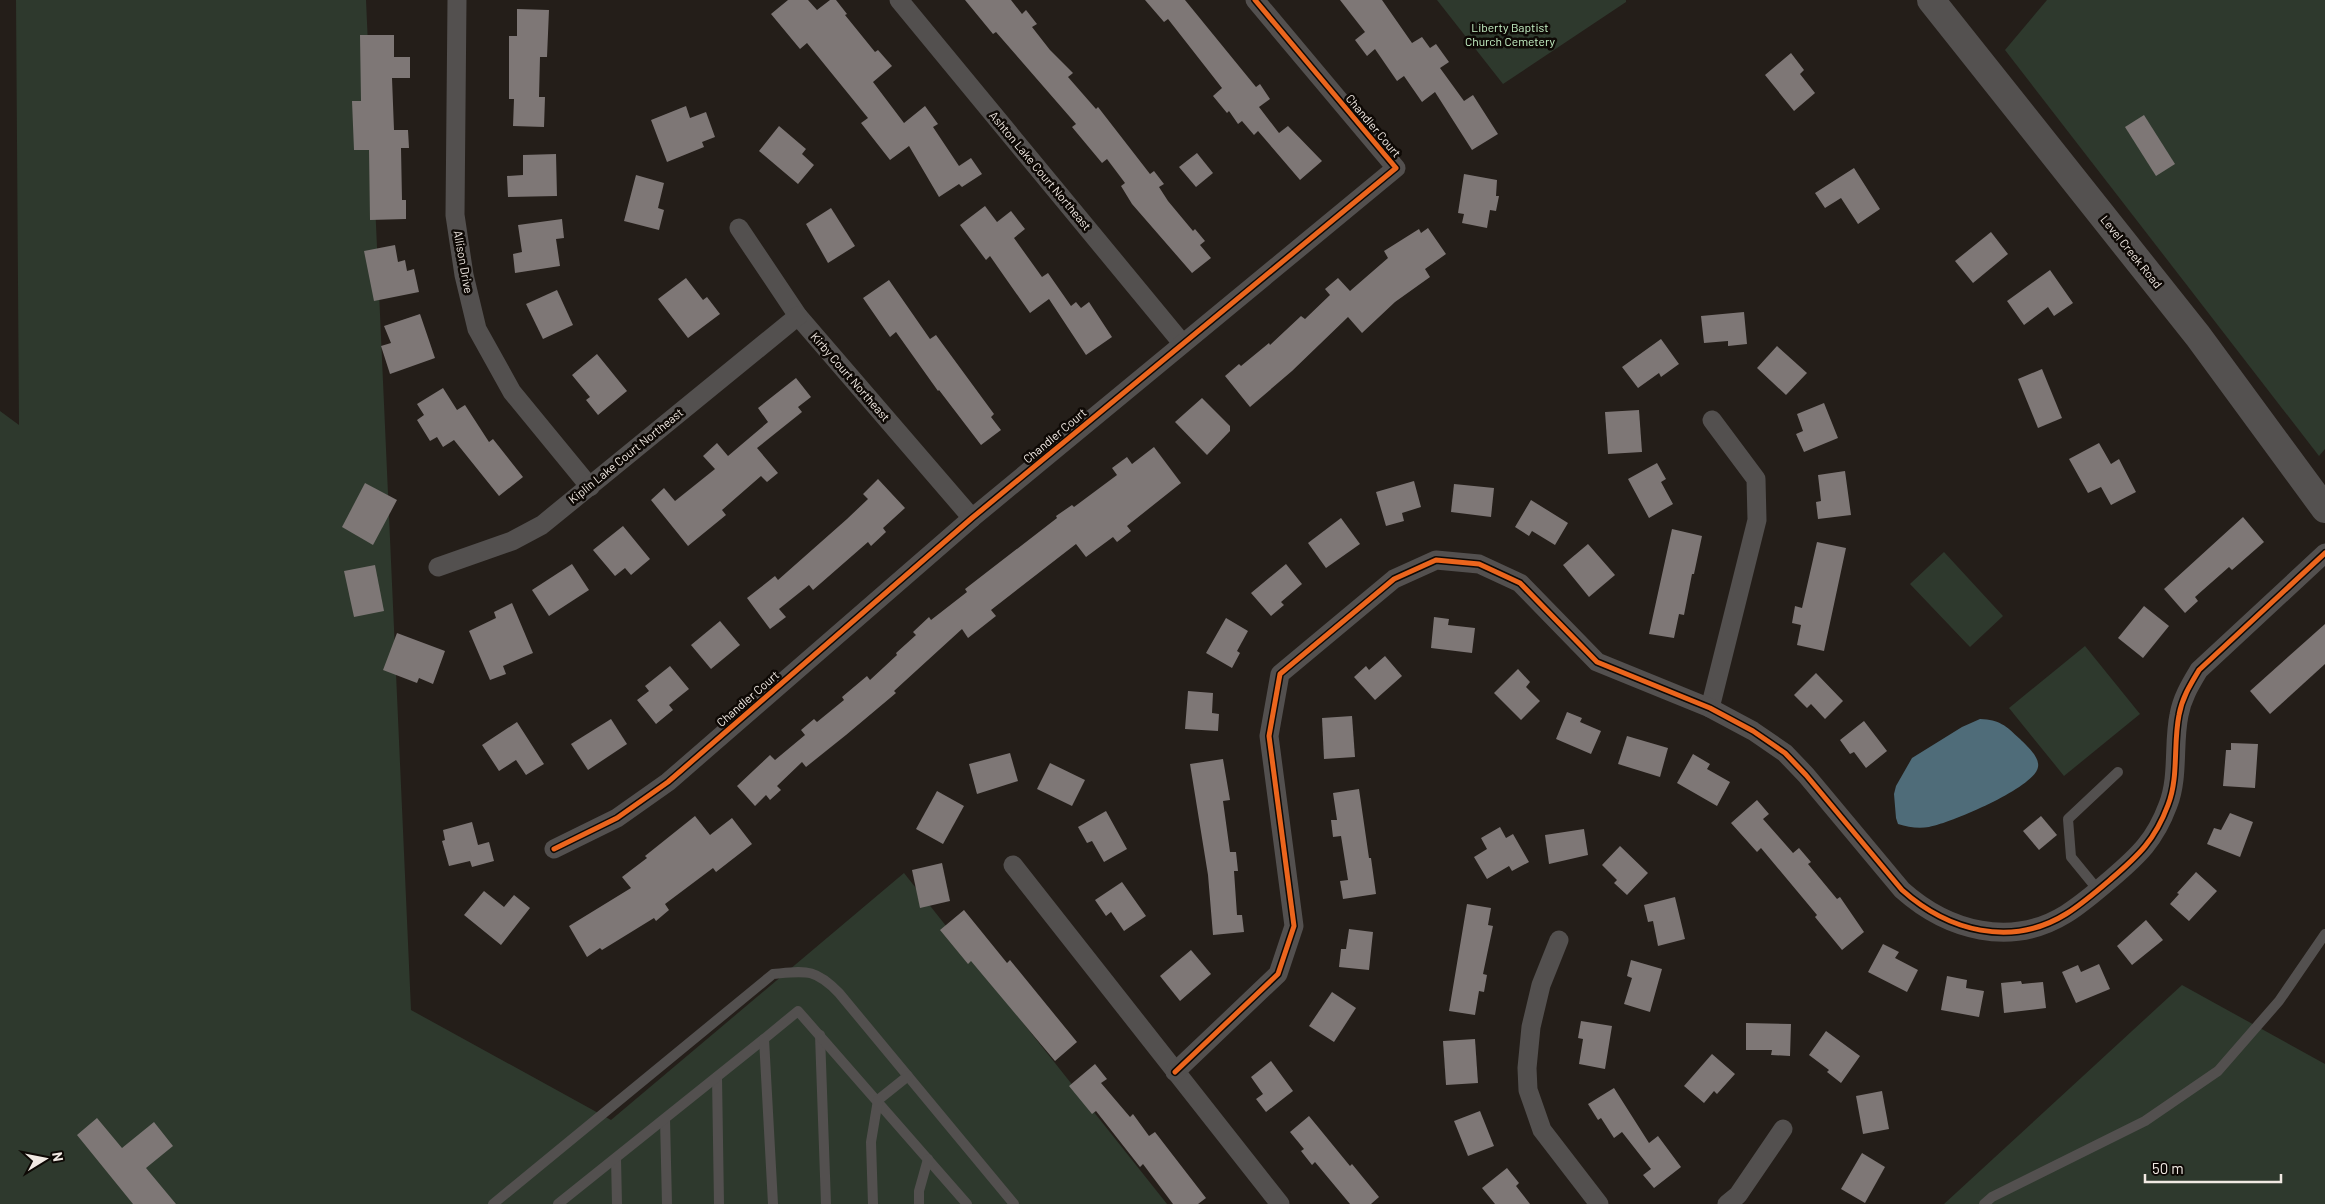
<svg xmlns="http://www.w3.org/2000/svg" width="2325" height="1204" viewBox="0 0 2325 1204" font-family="Barlow,sans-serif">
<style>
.green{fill:#2e392d}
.water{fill:#4f6c79}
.building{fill:#7e7776}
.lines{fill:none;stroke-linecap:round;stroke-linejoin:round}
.lane{stroke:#53504f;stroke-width:10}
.street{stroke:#53504f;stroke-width:19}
.secondary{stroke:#545150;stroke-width:28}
.cycleway-casing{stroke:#0e0905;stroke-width:8}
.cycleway{stroke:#eb651d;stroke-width:5}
.labels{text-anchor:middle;stroke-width:5;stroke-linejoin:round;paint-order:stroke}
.park-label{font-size:12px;fill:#c5f1c5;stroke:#0e0905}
.street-label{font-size:12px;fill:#f1e9e3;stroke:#0e0905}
</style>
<rect width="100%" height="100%" fill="#241e19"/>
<g class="green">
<path d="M16 0H366L411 1010 611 1120 904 873 1167 1204H0V411L19 425Z"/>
<path d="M1437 0H1626V2L1503 84Z"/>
<path d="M2047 0H2325V449L2319 456 2005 50Z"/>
<path d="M1944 552 2003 616 1970 647 1910 584Z"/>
<path d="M2085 646 2140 714 2064 776 2009 708Z"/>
<path d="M2182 985 2325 1064V1204H1944Z"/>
</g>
<path class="water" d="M1980 719C2000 720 2005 725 2020 739 2026 745 2040 757 2038 767 2035 788 1948 824 1929 827 1918 829 1908 827 1898 824L1896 818 1894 794 1896 786 1912 758 1962 727Z"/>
<g class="building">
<path d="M788 0H808L817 10 830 0H836L847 14 845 15 875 52 878 50 892 66 873 82 904 123 925 106 938 124 933 127 959 166 971 158 982 174 962 187 959 184 939 197 909 146 890 160 861 123 868 118 807 43 800 49 771 14Z"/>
<path d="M965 0H1011L1022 14 1026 10 1037 24 1032 27 1050 50 1073 73 1068 77 1096 109 1098 107 1150 174 1154 171 1164 184 1159 187 1168 201 1193 231 1195 229 1205 241 1200 245 1211 258 1192 273 1132 204 1121 186 1125 183 1107 159 1102 163 1072 127 1076 124 996 32 993 34Z"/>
<path d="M1145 0H1185L1256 87 1260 84 1270 99 1259 107 1279 133 1288 126 1322 161 1300 180 1258 131 1254 135 1242 121 1238 124 1229 111 1227 113 1213 96 1222 88 1168 19 1164 22Z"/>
<path d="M1340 0H1382L1412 43 1422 37 1430 48 1436 44 1449 62 1440 68 1464 101 1473 95 1498 134 1472 150 1435 92 1422 102 1404 76 1397 81 1375 49 1367 56 1355 40 1365 32Z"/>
<path d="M517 9 549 10 547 57H540L539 97H545L544 127 513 126 514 99H509V36H517Z"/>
<path d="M360 35H394V57H410V78H392L394 130H408L409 148H401L402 200H406V219L370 220 369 150H354L352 101H361Z"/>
<path d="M1791 53 1804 70 1800 74 1815 93 1794 111 1765 75Z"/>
<path d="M686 106 690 118 706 112 715 137 702 142 704 147 667 162 651 120Z"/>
<path d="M2144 115 2175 164 2156 176 2125 127Z"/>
<path d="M779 126 806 149 802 154 814 165 798 184 759 151Z"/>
<path d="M1197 153 1213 173 1196 187 1179 167Z"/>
<path d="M556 154 557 196 508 197 507 176 523 175V155Z"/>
<path d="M1854 168 1880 209 1858 224 1841 198 1825 208 1815 193Z"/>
<path d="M1464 174 1497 180 1496 196H1499L1496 211 1490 210 1487 228 1462 223 1464 214 1458 213Z"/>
<path d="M636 175 664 183 658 208 664 210 659 230 624 221Z"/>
<path d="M985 206 997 222 1011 211 1025 229 1014 238 1042 277 1048 273 1071 306 1076 302 1081 308 1089 302 1112 337 1086 355 1049 299 1030 313 990 256 986 260 960 225Z"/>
<path d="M831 208 855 246 828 263 806 224Z"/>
<path d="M562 219 564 238 556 239 560 266 515 273 513 254 522 252 518 225Z"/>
<path d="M1428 228 1446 254 1425 269 1430 277 1395 302 1362 333 1348 317 1292 371 1250 407 1225 376 1239 364 1241 366 1269 343 1270 345 1301 316 1305 319 1330 295 1325 289 1338 278 1350 291 1388 258 1384 251 1419 229 1421 233Z"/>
<path d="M1991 232 2008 254 1973 283 1955 261Z"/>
<path d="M395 245 398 262 405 260 407 271 414 269 419 292 374 301 364 251Z"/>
<path d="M2050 270 2073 303 2054 316 2048 307 2024 325 2007 301Z"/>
<path d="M686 278 703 300 707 297 720 314 688 338 658 299Z"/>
<path d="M889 280 930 339 936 335 994 414 991 417 1001 430 981 445 939 390 938 391 896 332 890 337 863 298Z"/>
<path d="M557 290 573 325 543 339 526 304Z"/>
<path d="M1744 312 1747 344 1728 346V341L1704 343 1701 316Z"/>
<path d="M420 314 435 358 390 374 381 346 391 343 384 326Z"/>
<path d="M1661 339 1679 364 1661 377 1659 373 1638 388 1622 367Z"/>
<path d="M1777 346 1807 373 1786 395 1757 368Z"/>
<path d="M597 354 627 391 598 415 586 400 590 397 572 375Z"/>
<path d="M2042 369 2062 418 2038 428 2018 379Z"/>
<path d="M796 378 811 397 798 407 802 412 757 448 778 473 767 482 761 476 722 510 726 515 688 546 651 500 664 488 675 501 715 469 703 456 717 443 728 456 768 422 758 408Z"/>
<path d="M443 388 457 410 465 405 489 442 493 439 523 477 499 496 454 440 443 447 437 437 430 441 417 420 424 415 417 404Z"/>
<path d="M1202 398 1230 426V431L1207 455 1175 422Z"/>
<path d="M1824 403 1838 438 1804 452 1796 434 1803 431 1797 414Z"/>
<path d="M1639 410 1642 452 1608 454 1605 412Z"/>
<path d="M2099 443 2111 464 2119 459 2136 492 2111 505 2101 487 2088 493 2069 459Z"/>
<path d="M1154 447 1181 483 1127 526 1131 531 1117 542 1113 537 1086 557 1076 544 991 610 996 616 968 638 962 629 894 691 896 693 846 735 806 767 802 762 777 786 781 790 770 800 766 795 755 806 737 786 770 755 775 760 805 735 801 730 814 719 817 722 844 700 842 697 867 676 870 680 897 655 896 653 916 635 913 632 929 617 931 620 967 592 965 589 1057 518 1056 516 1072 505 1074 507 1117 475 1112 468 1127 457 1132 464Z"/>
<path d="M1657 463 1666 479 1661 482 1673 504 1649 518 1628 479Z"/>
<path d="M1845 471 1851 515 1818 519 1816 502 1821 501 1818 475Z"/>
<path d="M878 479 905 508 883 528 886 532 871 546 868 542 813 590 809 585 779 609 786 617 770 629 747 598 775 576 778 580 847 519 868 499 863 494Z"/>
<path d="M1414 481 1421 507 1402 513 1404 521 1386 526 1376 492Z"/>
<path d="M365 483 397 500 373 545 342 527Z"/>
<path d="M1454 484 1494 488 1491 517 1451 512Z"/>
<path d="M1531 500 1568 523 1555 545 1532 531 1529 536 1515 527Z"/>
<path d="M2243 517 2264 542 2232 570 2229 567 2195 597 2198 601 2185 613 2164 589Z"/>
<path d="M1341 518 1360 544 1326 568 1308 543Z"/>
<path d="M623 526 650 559 631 575 625 568 615 576 593 550Z"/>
<path d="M1672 529 1702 536 1694 574H1692L1684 615 1679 614 1674 638 1649 634Z"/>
<path d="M1817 542 1846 548 1824 651 1797 645 1801 625 1792 623 1795 606 1802 608Z"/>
<path d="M1588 544 1615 575 1589 597 1563 565Z"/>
<path d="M572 564 589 590 549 616 532 590Z"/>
<path d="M1286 564 1302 584 1281 602 1284 605 1271 616 1251 593Z"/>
<path d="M375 565 384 611 354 617 344 571Z"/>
<path d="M512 603 533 653 503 666 506 674 490 680 469 631 496 618 494 612Z"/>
<path d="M2144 606 2169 626 2143 658 2118 638Z"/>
<path d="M1434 617 1449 619 1448 625 1475 628 1472 653 1431 648Z"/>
<path d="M1226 618 1248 631 1237 651 1240 653 1232 668 1206 653Z"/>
<path d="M720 621 740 645 711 669 691 645Z"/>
<path d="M2325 624V664L2270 714 2250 691Z"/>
<path d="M397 633 445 651 433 684 419 678 417 683 383 670Z"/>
<path d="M1385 656 1402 676 1375 700 1354 677 1366 666 1369 670Z"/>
<path d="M670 666 689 689 669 705 673 710 656 724 637 700 649 691 645 686Z"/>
<path d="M1518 669 1530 682 1526 687 1540 701 1521 720 1494 693Z"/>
<path d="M1816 673 1843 701 1825 719 1811 704 1807 708 1794 695Z"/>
<path d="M1188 691 1213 693 1212 713 1219 714 1218 731 1185 729Z"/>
<path d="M1567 712 1582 718 1580 722 1601 731 1591 754 1556 739Z"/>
<path d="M1352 716 1355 757 1324 759 1322 718Z"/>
<path d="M611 719 627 744 588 770 571 744Z"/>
<path d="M1864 721 1887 751 1866 768 1854 752 1850 754 1840 740Z"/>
<path d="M517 722 544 764 526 775 516 760 499 771 482 745Z"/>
<path d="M1627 736 1668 748 1660 777 1618 764Z"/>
<path d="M2231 743 2258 744 2255 788 2223 786 2226 750H2231Z"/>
<path d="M1010 753 1018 781 977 794 969 764Z"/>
<path d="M1693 754 1710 764 1707 769 1730 782 1717 806 1677 783Z"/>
<path d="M1223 759 1230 800 1223 801 1230 852H1236L1238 871H1234L1237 915H1242L1244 932 1213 935 1208 875 1190 764Z"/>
<path d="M1050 763 1085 780 1072 806 1037 789Z"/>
<path d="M1359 789 1369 858H1371L1376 894 1343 899 1340 881 1348 880 1341 836 1333 837 1331 820H1337L1333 793Z"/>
<path d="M937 791 964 806 943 844 916 829Z"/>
<path d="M1757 800 1769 814 1763 819 1793 853 1799 848 1811 862 1808 864 1837 899 1840 897 1864 932 1842 950 1815 917 1817 915 1761 848 1757 852 1731 823Z"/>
<path d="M1106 811 1127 849 1104 862 1092 841 1087 843 1078 827Z"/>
<path d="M2230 813 2253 822 2240 857 2207 844 2214 828 2221 830Z"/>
<path d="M695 816 710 835 732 818 752 844 716 872 713 868 665 904 669 910 656 921 654 918 602 950 600 948 587 957 569 926 631 888 622 877 647 858 645 856Z"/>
<path d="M2041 816 2057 835 2039 850 2023 831Z"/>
<path d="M472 822 478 845 489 842 494 861 472 867 470 861 449 866 442 841 445 840 443 830Z"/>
<path d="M1500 827 1506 838 1513 834 1529 862 1512 871 1509 866 1487 879 1474 857 1487 849 1481 838Z"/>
<path d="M1584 829 1588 855 1549 864 1545 835Z"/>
<path d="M1620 846 1648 873 1627 895 1614 883 1617 880 1602 865Z"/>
<path d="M942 863 950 901 920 908 912 870Z"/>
<path d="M2196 872 2217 891 2189 921 2170 904 2179 894 2177 893Z"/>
<path d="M1122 882 1146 916 1124 931 1111 912 1106 916 1095 900Z"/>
<path d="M484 891 504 907 514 895 530 908 501 945 464 915Z"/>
<path d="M1675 897 1685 939 1658 946 1653 921 1648 922 1644 905Z"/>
<path d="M1467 904 1491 908 1488 925 1493 926 1483 974 1487 975 1484 992 1479 991 1475 1015 1449 1011Z"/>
<path d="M964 910 1007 963 1010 960 1077 1042 1055 1061 971 961 968 964 940 930Z"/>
<path d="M2146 920 2163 940 2132 965 2117 946Z"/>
<path d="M1349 929 1373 932 1369 970 1339 967 1341 949H1346Z"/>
<path d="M1883 944 1899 952 1895 958 1918 970 1907 992 1868 972Z"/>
<path d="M1191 950 1211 974 1180 1001 1160 976Z"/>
<path d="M1631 960 1662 969 1650 1012 1624 1004 1632 978 1627 976Z"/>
<path d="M2099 964 2110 989 2076 1003 2062 972 2078 965 2081 972Z"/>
<path d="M1947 976 1967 980 1966 988 1984 991 1979 1017 1941 1010Z"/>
<path d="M2021 981 2022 984 2043 982 2046 1008 2004 1013 2001 983Z"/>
<path d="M1332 992 1356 1008 1334 1042 1309 1026Z"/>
<path d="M1581 1021 1612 1026 1605 1069 1579 1064 1583 1039 1578 1038Z"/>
<path d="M1746 1023 1791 1024 1790 1056 1771 1055 1772 1050H1746Z"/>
<path d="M1826 1031 1860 1056 1841 1083 1827 1072 1829 1070 1809 1055Z"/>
<path d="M1475 1039 1478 1083 1446 1085 1443 1041Z"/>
<path d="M1712 1054 1735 1074 1717 1094 1714 1091 1704 1103 1684 1086Z"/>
<path d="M1271 1061 1293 1091 1266 1112 1256 1099 1263 1094 1251 1077Z"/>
<path d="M1095 1064 1107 1079 1101 1083 1130 1117 1133 1114 1149 1136 1155 1132 1206 1198 1198 1204H1173L1143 1164 1140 1167 1096 1111 1092 1114 1069 1086Z"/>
<path d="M1614 1088 1649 1143 1658 1136 1681 1167 1654 1188 1643 1175 1651 1169 1622 1132 1614 1138 1601 1118 1598 1120 1588 1104Z"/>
<path d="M1882 1091 1889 1129 1863 1134 1856 1096Z"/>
<path d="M1480 1111 1494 1146 1468 1156 1454 1121Z"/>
<path d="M1309 1116 1350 1166 1352 1164 1379 1197 1371 1204H1350L1315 1162 1312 1165 1301 1151 1304 1149 1290 1132Z"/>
<path d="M97 1118 122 1148 154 1122 173 1146 146 1168 176 1204H133L77 1135Z"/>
<path d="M1862 1153 1885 1167 1865 1203 1841 1189Z"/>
<path d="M1507 1168 1519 1183 1516 1186 1530 1204H1495L1482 1188Z"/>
</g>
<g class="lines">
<g class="lane">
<path d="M2098 890 2071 857 2068 819 2118 772"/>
<path d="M820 1035 826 1204"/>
<path d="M717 1077 719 1204"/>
<path d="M665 1119 667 1204"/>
<path d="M616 1158 617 1204"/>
<path d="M493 1204 773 974C806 971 815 968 839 993L1014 1204"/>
<path d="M558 1204 764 1039"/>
<path d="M773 1204 764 1039 798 1011 967 1204"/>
<path d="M873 1204 871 1142 878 1100 908 1076"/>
<path d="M919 1204V1191L928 1159"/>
<path d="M1984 1204 1992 1197 2145 1121 2218 1071 2279 1001 2325 934"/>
</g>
<g class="street">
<path d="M457 0 455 215 464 275 477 329 512 392 590 487"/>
<path d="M899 0 1182 343"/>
<path d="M739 228 798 316 972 518"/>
<path d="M438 567 512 541 542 525 798 316"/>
<path d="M1710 708 1757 520 1756 479 1712 420"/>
<path d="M554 849 617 818 668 782 972 518 1396 168 1255 0"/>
<path d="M1013 865 1280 1204"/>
<path d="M1559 940 1541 985 1531 1027 1527 1068 1528 1090 1542 1130 1599 1204"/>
<path d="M1175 1072 1278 974 1294 926 1269 736 1280 674 1394 579 1436 560 1479 564 1520 583 1597 662 1710 708 1753 731 1785 753 1806 775 1902 890C1948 931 2011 948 2066 914 2082 904 2097 891 2111 879 2139 855 2155 840 2168 805 2179 777 2173 744 2179 715 2182 698 2190 685 2199 670L2325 553"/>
<path d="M1727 1204 1738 1195 1783 1129"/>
</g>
<path class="secondary" d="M1931 0 2198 336 2325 509"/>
<g class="cycleway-casing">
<g id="cycleway">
<path d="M554 849 617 818 668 782 972 518 1396 168 1255 0"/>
<path d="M1175 1072 1278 974 1294 926 1269 736 1280 674 1394 579 1436 560 1479 564 1520 583 1597 662 1710 708 1753 731 1785 753 1806 775 1902 890C1948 931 2011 948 2066 914 2082 904 2097 891 2111 879 2139 855 2155 840 2168 805 2179 777 2173 744 2179 715 2182 698 2190 685 2199 670L2325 553"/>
</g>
</g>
<use href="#cycleway" class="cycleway"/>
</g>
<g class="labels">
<g class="park-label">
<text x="1510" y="32">Liberty Baptist<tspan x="1510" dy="14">Church Cemetery</tspan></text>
</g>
<g class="street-label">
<text transform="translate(1373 126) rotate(50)" y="4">Chandler Court</text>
<text transform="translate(1040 171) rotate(50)" y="4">Ashton Lake Court Northeast</text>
<text transform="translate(2131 252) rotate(51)" y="4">Level Creek Road</text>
<text transform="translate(463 262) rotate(80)" y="4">Allison Drive</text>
<text transform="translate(850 377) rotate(49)" y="4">Kirby Court Northeast</text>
<text transform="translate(1055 436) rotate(-40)" y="4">Chandler Court</text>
<text transform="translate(626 456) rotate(-39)" y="4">Kiplin Lake Court Northeast</text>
<text transform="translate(748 699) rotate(-41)" y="4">Chandler Court</text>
</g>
</g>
<g transform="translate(45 1159) rotate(80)" stroke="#0e0905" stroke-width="4" paint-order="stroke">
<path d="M0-4L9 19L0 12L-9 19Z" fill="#f1e9e3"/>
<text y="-8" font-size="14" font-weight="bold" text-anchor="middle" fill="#f1e9e3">N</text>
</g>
<path d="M2145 1174v8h136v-8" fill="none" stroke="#f1e9e3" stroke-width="2.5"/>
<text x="2152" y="1174" font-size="15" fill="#f1e9e3" stroke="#0e0905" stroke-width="4" paint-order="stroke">50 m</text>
</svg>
